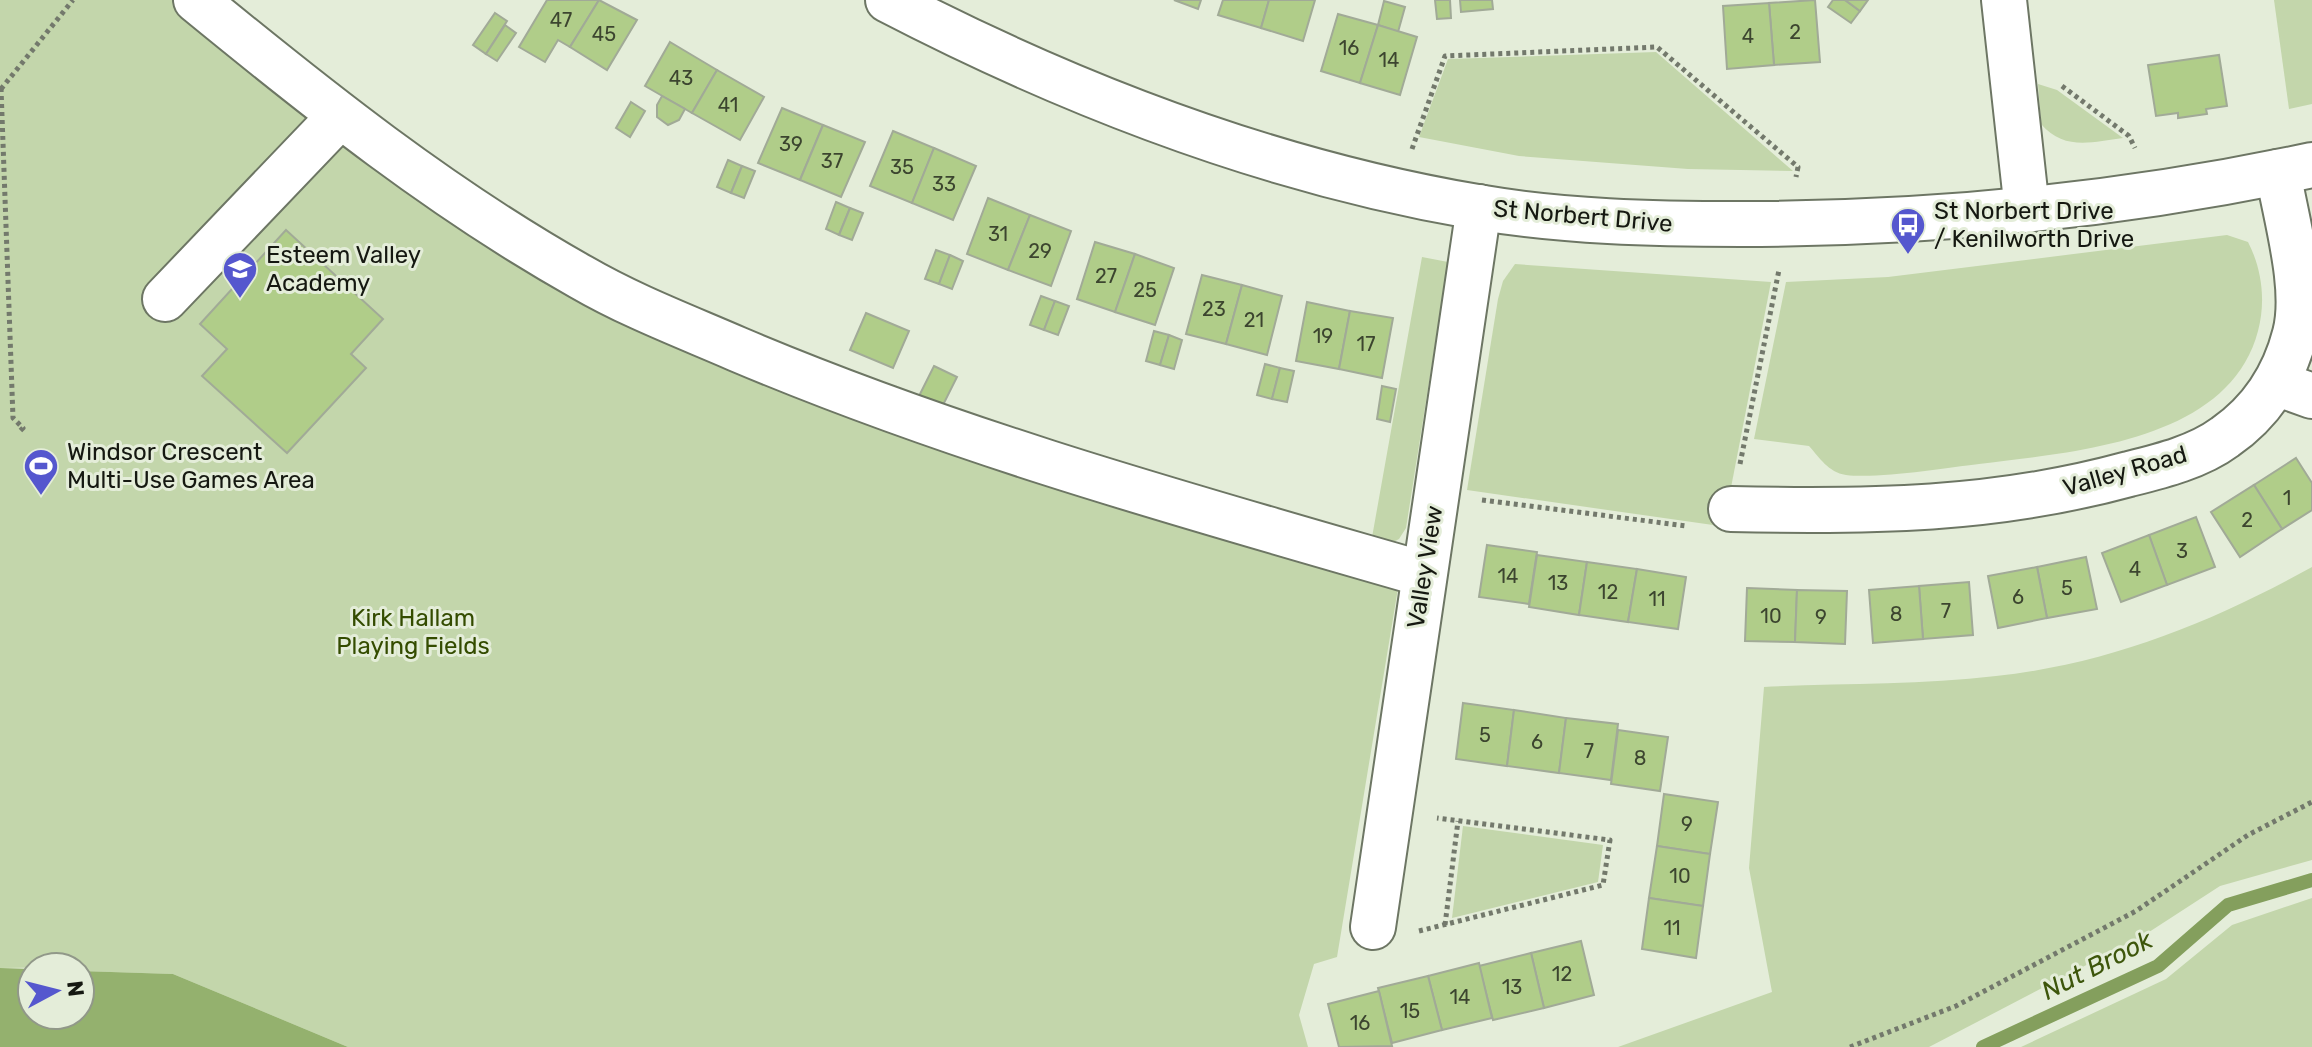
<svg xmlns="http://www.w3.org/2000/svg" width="2312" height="1047" viewBox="0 0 2312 1047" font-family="Rubik,sans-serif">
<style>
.green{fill:#c3d6ab}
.forest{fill:#94b16e}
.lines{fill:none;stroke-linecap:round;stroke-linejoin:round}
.stream{stroke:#849f5d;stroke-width:14}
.building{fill:#b0cd89;stroke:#a1aa97;stroke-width:2}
.minor-casing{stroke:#6d7664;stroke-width:48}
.path{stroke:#73796c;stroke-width:5;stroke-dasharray:4 4;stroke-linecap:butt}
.minor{stroke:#fff;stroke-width:44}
.labels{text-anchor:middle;stroke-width:6;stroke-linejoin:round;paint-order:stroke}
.number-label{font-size:20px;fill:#3c452f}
.poi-label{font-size:24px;fill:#151811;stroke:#e4edd9;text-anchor:start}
.street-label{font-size:24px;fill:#151811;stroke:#e4edd9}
.park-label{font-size:24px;fill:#344c00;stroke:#e4edd9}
.water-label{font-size:26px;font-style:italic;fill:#3d560b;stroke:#e4edd9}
</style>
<rect width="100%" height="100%" fill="#e4edd9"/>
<g class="green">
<path d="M0 0H224L350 104 558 249 939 416 1371 543 1422 257 1448 262 1406 528 1399 539 1384 547 1404 552 1337 957 1314 964 1299 1015 1308 1047H348L173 974 80 971V967L0 968Z"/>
<path d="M2274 0H2312V104L2289 109Z"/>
<path d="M1656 52 1793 171 1688 169 1519 156 1419 137 1448 59Z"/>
<path d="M2038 84 2057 90 2123 138C2092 142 2064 151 2041 124Z"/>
<path d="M2227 235 2248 242C2262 269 2266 301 2258 331 2229 442 2073 452 1979 464 1945 468 1878 479 1846 475 1828 472 1820 458 1809 446L1754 439 1786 282 1888 277Z"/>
<path d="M1515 264 1771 282 1727 508 1720 526 1467 490 1498 299 1503 281Z"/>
<path d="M2312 567V860L2220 886 2146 934 1929 1047H1618L1772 992 1749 868 1764 687C1840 683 1920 685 1996 676 2109 664 2213 622 2312 567Z"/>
<path d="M1463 826 1603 845 1598 882 1452 918Z"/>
<path d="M2312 898V1047H2021L2166 979 2232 925Z"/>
</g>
<path class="forest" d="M0 968 32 969V1015H80V971L173 974 348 1047H0Z"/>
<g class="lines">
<path class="stream" d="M1983 1047 2158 966 2228 905 2312 880"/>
</g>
<g class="building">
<path d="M547 0H599L570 47 558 40 545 62 519 47Z"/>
<path d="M599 0 637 20 607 70 570 47Z"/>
<path d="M1174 0H1201L1198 9Z"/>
<path d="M1223 0H1269L1261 28 1218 15Z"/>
<path d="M1269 0H1315L1303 41 1261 28Z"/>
<path d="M1435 0H1450L1451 18 1437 19Z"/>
<path d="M1460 0H1492L1493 9 1461 12Z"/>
<path d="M1815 0 1820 62 1774 65 1769 3Z"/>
<path d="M1833 0H1845L1860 11 1851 23 1828 7Z"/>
<path d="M1845 0H1868L1860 11Z"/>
<path d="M1384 1 1405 7 1398 32 1378 25Z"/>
<path d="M1769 3 1774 65 1727 69 1723 6Z"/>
<path d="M495 13 507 21 486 54 473 45Z"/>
<path d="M1338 14 1378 25 1360 83 1321 71Z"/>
<path d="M505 25 516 33 497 61 486 54Z"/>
<path d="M1378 25 1417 37 1400 95 1360 83Z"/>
<path d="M670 42 717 70 692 113 645 86Z"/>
<path d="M2219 55 2227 106 2206 109 2207 114 2178 118V113L2156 116 2148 65Z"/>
<path d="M717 70 764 97 740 140 692 113Z"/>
<path d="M662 96 685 109 679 120 668 125 657 117V105Z"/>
<path d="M631 102 645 111 630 137 616 128Z"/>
<path d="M782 108 823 125 800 180 758 163Z"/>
<path d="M823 125 865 142 841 197 800 180Z"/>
<path d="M893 131 934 148 912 203 870 186Z"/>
<path d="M934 148 976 166 953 220 912 203Z"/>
<path d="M728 160 742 166 731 193 717 187Z"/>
<path d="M742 166 755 171 744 198 731 193Z"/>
<path d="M988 198 1030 215 1008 270 967 254Z"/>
<path d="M836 202 850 208 839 235 826 229Z"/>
<path d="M850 208 863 213 852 240 839 235Z"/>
<path d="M1030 215 1071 231 1051 286 1008 270Z"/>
<path d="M286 230 383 319 351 354 366 368 287 453 202 376 227 349 200 324Z"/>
<path d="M1095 242 1135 254 1115 312 1077 299Z"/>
<path d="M936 250 950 255 939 284 925 279Z"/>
<path d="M1135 254 1174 268 1155 325 1115 312Z"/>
<path d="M950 255 963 261 952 289 939 284Z"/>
<path d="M1202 275 1242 285 1226 344 1186 334Z"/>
<path d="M1242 285 1282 296 1267 355 1226 344Z"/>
<path d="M1041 296 1055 301 1044 330 1030 325Z"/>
<path d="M1055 301 1069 306 1058 335 1044 330Z"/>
<path d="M1307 302 1350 311 1339 369 1296 361Z"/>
<path d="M1350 311 1393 318 1382 378 1339 369Z"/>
<path d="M866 313 909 331 893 368 850 350Z"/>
<path d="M1154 331 1169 335 1160 365 1146 361Z"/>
<path d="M1169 335 1182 340 1174 369 1160 365Z"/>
<path d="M1265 364 1280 368 1272 399 1257 395Z"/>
<path d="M934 366 957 377 942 407 919 396Z"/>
<path d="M1280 368 1294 371 1287 402 1272 399Z"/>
<path d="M1382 386 1396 389 1390 422 1377 419Z"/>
<path d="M2296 458 2312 483V510L2282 529 2254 485Z"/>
<path d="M2254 485 2282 529 2240 557 2211 512Z"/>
<path d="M2196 517 2215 567 2167 585 2149 535Z"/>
<path d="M2149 535 2167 585 2121 602 2102 553Z"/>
<path d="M1487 545 1537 552 1529 604 1479 597Z"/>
<path d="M1537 555 1587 562 1579 615 1529 607Z"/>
<path d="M2086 557 2097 609 2047 618 2037 567Z"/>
<path d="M1587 562 1637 569 1628 622 1579 615Z"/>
<path d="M2037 567 2047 618 1998 628 1988 576Z"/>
<path d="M1637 569 1686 577 1678 629 1628 622Z"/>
<path d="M1969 582 1973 635 1923 639 1919 586Z"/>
<path d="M1919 586 1923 639 1873 643 1869 590Z"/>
<path d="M1747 588 1797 590 1795 642 1745 641Z"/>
<path d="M1797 590 1847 591 1845 644 1795 642Z"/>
<path d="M1463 703 1514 710 1507 766 1456 759Z"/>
<path d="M1514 710 1566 718 1559 773 1507 766Z"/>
<path d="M1566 718 1618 724 1611 780 1559 773Z"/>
<path d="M1618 730 1668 737 1660 791 1611 784Z"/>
<path d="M1664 794 1718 802 1710 854 1657 846Z"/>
<path d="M1657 846 1710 854 1703 906 1649 898Z"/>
<path d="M1649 898 1703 906 1696 958 1642 949Z"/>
<path d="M1581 941 1594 995 1544 1008 1531 953Z"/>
<path d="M1531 953 1544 1008 1493 1020 1479 966Z"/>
<path d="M1479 963 1492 1018 1442 1030 1428 976Z"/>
<path d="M1428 976 1442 1030 1392 1043 1378 988Z"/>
<path d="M1379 991 1392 1046 1339 1047 1328 1004Z"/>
</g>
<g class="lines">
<g class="minor-casing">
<g id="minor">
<path d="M196 0C318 100 442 199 581 277 631 306 684 326 737 349 959 443 1191 507 1423 574"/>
<path d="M888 0C1073 96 1271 172 1477 207 1564 222 1653 224 1741 224 1933 224 2125 205 2312 165"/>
<path d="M2004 0 2027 210"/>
<path d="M165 299 340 116"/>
<path d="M2276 383 2312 396"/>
<path d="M1731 509C1870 512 1994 511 2129 474 2161 466 2198 457 2225 437 2261 412 2284 377 2295 334 2307 289 2286 219 2278 172"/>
<path d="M1373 927 1479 207"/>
</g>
</g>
<g class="path">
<path d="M2062 86 2129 136 2135 148"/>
<path d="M1 88 13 418 23 428 19 432"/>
<path d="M1 89 73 0"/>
<path d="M1412 149 1445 56 1657 47 1798 167 1796 177"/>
<path d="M1740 464 1779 270"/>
<path d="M1482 500 1687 526"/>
<path d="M1445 925 1458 821"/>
<path d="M1419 931 1603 885 1610 840 1437 818"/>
<path d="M1850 1047 1956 1006 2136 911 2248 835 2312 802"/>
</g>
<use href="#minor" class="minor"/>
</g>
<defs>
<g id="bus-pin" transform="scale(1.8)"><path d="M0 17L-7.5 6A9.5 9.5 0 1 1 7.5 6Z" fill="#5557ce" stroke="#e4edd9"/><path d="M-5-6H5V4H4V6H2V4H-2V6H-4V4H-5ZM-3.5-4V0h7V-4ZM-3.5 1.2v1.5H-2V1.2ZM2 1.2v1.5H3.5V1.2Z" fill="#fff"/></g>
<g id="school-pin" transform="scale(1.8)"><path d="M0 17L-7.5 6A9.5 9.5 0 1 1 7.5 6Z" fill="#5557ce" stroke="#e4edd9"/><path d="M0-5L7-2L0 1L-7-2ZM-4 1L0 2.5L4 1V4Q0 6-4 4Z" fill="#fff"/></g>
<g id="stadium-pin" transform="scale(1.8)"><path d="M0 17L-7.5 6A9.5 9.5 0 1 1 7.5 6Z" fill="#5557ce" stroke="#e4edd9"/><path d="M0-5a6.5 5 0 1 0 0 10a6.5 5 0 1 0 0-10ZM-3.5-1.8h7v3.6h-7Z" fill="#fff"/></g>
</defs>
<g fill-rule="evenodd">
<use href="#bus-pin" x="1908" y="225"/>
<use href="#school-pin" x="240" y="269"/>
<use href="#stadium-pin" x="41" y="466"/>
</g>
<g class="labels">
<g class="number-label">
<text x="561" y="27">47</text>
<text x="1795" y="39">2</text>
<text x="604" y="41">45</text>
<text x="1748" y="43">4</text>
<text x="1349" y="55">16</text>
<text x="1389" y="67">14</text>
<text x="681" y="85">43</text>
<text x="728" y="112">41</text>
<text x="791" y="151">39</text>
<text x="832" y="168">37</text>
<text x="902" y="174">35</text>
<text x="944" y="191">33</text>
<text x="998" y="241">31</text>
<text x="1040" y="258">29</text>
<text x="1106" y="283">27</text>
<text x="1145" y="297">25</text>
<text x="1214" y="316">23</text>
<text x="1254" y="327">21</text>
<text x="1323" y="343">19</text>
<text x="1366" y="351">17</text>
<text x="2287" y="505">1</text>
<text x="2247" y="527">2</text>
<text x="2182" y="558">3</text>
<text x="2135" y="576">4</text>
<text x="1508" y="583">14</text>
<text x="1558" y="590">13</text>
<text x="2067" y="595">5</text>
<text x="1608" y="599">12</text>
<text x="2018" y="604">6</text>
<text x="1657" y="606">11</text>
<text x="1946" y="618">7</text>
<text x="1896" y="621">8</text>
<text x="1771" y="623">10</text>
<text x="1821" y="624">9</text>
<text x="1485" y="742">5</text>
<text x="1537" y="749">6</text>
<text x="1589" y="758">7</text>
<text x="1640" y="765">8</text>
<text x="1687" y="831">9</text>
<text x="1680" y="883">10</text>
<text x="1672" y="935">11</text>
<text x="1562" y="981">12</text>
<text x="1512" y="994">13</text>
<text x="1460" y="1004">14</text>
<text x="1410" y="1018">15</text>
<text x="1360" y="1030">16</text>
</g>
<g class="poi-label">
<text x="1934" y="219">St Norbert Drive<tspan x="1934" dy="28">/ Kenilworth Drive</tspan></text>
<text x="266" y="263">Esteem Valley<tspan x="266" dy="28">Academy</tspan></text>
<text x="67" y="460">Windsor Crescent<tspan x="67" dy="28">Multi-Use Games Area</tspan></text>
</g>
<g class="street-label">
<text transform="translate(1583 216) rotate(5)" y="8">St Norbert Drive</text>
<text transform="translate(2125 471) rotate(-16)" y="8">Valley Road</text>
<text transform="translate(1425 567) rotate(-81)" y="8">Valley View</text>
</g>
<g class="park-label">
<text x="413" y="626">Kirk Hallam<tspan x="413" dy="28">Playing Fields</tspan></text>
</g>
<g class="water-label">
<text transform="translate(2097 965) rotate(-27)" y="9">Nut Brook</text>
</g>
</g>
<g transform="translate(56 991) rotate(83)"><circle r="38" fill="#e4edd9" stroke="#919889" stroke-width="2"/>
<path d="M0-6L14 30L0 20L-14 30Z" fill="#5557ce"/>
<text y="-12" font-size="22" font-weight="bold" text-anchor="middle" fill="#151811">N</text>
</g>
</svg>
